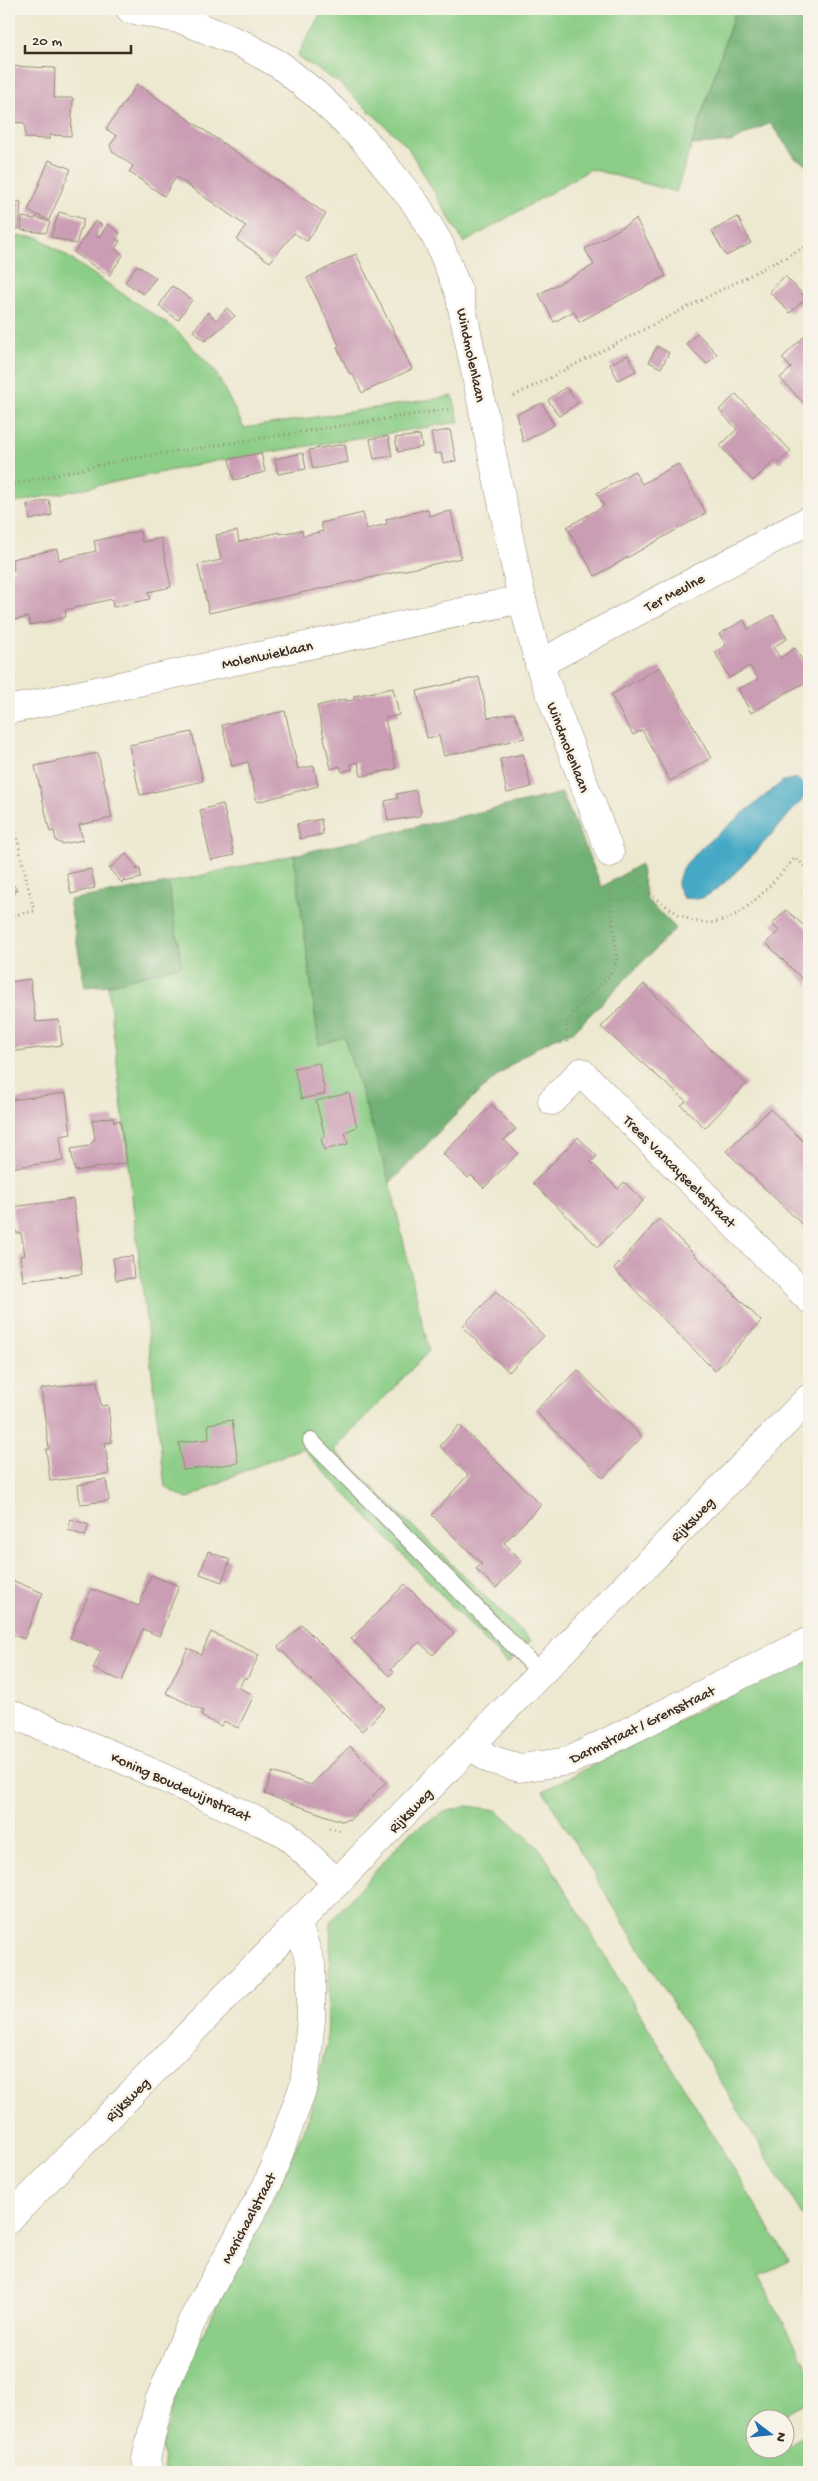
<svg xmlns="http://www.w3.org/2000/svg" width="818" height="2481" viewBox="0 0 818 2481" font-family="'Gochi Hand',sans-serif">
<style>
.green{fill:#8cce87;stroke:#647c52}
.forest{fill:#71b174;stroke:#566e49}
.water{fill:#45a9c5;stroke:#406a72}
.building{fill:#ca9db4}
.lines{fill:none;stroke-linecap:round;stroke-linejoin:round}
.lane-casing{stroke:#948977;stroke-width:18}
.street-casing{stroke:#948977;stroke-width:29}
.secondary-casing{stroke:#948977;stroke-width:29}
.path{stroke:#948977;stroke-width:3;stroke-dasharray:1 4;stroke-linecap:butt}
.lane{stroke:#fff;stroke-width:16}
.street{stroke:#fff;stroke-width:28}
.secondary{stroke:#fff;stroke-width:28}
.labels{text-anchor:middle;stroke-width:5;stroke-linejoin:round;paint-order:stroke}
.street-label{font-size:15px;fill:#3b2a1e;stroke:#f7f3e8}
</style>
<rect width="100%" height="100%" fill="#f7f3e8"/>
<filter id="ink" filterUnits="userSpaceOnUse"><feTurbulence type="fractalNoise" baseFrequency=".02" numOctaves="2"/><feDisplacementMap in="SourceGraphic" scale="10" xChannelSelector="R" yChannelSelector="G"/><feConvolveMatrix kernelMatrix="1 2 1 2 8 2 1 2 1" color-interpolation-filters="sRGB"/></filter>
<filter id="wash" filterUnits="userSpaceOnUse"><feTurbulence type="fractalNoise" baseFrequency=".0096" numOctaves="4" result="noise"/><feDisplacementMap in="SourceGraphic" scale="20" xChannelSelector="R" yChannelSelector="G"/><feGaussianBlur stdDeviation="1.12" result="paint"/><feColorMatrix in="noise" values="0 0 0 0 0 0 0 0 0 0 0 0 0 0 0 0 0 1.4 0 .05"/><feComposite in="paint" operator="in"/></filter>
<g filter="url(#wash)">
<rect width="100%" height="100%" fill="#ede8d0"/>
<g class="green">
<path d="M323 9H736L676 192 591 169 464 243 407 146 339 83 297 56Z"/>
<path d="M9 236 38 237 175 329 215 371 244 428 453 396 459 422 221 460 9 504Z"/>
<path d="M294 855 319 1044 344 1037 390 1183 429 1351 334 1450 531 1641 507 1664 302 1448 239 1473 187 1499 165 1487 108 985 182 965 168 883Z"/>
<path d="M809 1653V2226L543 1791Z"/>
<path d="M468 1806 497 1810 541 1850 789 2261 759 2276 809 2371V2401L776 2418H756V2448H786V2438L790 2444 809 2432V2472H165L162 2447 182 2373 276 2194 309 2116 327 2042 331 1921 409 1833 445 1812Z"/>
</g>
<g class="forest">
<path d="M736 9H790L809 16V165L796 159 770 123 731 142 692 145Z"/>
<path d="M562 793 602 887 640 864 647 900 676 928 573 1032C509 1048 437 1136 390 1183L344 1037 319 1045 294 855Z"/>
<path d="M168 883 182 965 108 985 85 987 69 900Z"/>
</g>
<path class="water" d="M796 778 805 786 804 798C784 819 726 890 702 898 697 900 689 898 683 898L677 885 682 868 703 846 783 781Z"/>
<g id="blocks">
<g class="building">
<path d="M9 66 55 68 54 98H73L71 136 50 135V139L25 138V123L9 122Z"/>
<path d="M137 84 326 214 307 241 294 233 270 262 237 240 246 226 176 177 164 196 129 172 133 166 112 151 110 145 117 136 106 129Z"/>
<path d="M49 160 71 169 49 220 28 211Z"/>
<path d="M9 201 21 202 19 229 9 228Z"/>
<path d="M59 212 84 219 76 244 51 237Z"/>
<path d="M22 217 35 219 36 217 50 222 46 233 21 230Z"/>
<path d="M738 217 751 243 726 256 712 231Z"/>
<path d="M636 219 666 276 579 322 574 311 554 322 539 294 594 265 585 249Z"/>
<path d="M95 221 102 225 96 235 99 237 108 224 120 233 116 239 120 241 115 249 123 255 109 276 74 253Z"/>
<path d="M356 254 412 369 362 393 353 375 349 373 337 347 339 345 307 278Z"/>
<path d="M137 265 156 278 143 294 125 282Z"/>
<path d="M785 276 806 298 790 313 769 291Z"/>
<path d="M172 286 192 300 178 320 159 306Z"/>
<path d="M227 308 235 316 205 341 193 331 208 312 216 320Z"/>
<path d="M809 332V409L780 378 791 368 782 358Z"/>
<path d="M697 333 717 354 707 364 686 344Z"/>
<path d="M657 346 669 353 661 368 649 362Z"/>
<path d="M628 355 636 371 618 380 610 364Z"/>
<path d="M566 387 578 403 559 416 548 400Z"/>
<path d="M736 394 791 451 779 463 775 460 753 481 720 446 737 429 719 410Z"/>
<path d="M542 403 554 425 523 442 517 414Z"/>
<path d="M450 430 456 461 443 463 441 453 435 454 431 433Z"/>
<path d="M420 435 422 447 398 452 395 438Z"/>
<path d="M388 436 392 456 374 459 370 439Z"/>
<path d="M345 444 348 462 313 469 309 450Z"/>
<path d="M261 453 265 472 234 480 229 459Z"/>
<path d="M303 453 306 469 278 474 275 459Z"/>
<path d="M678 464 706 513 595 576 567 527 604 506 597 493 634 471 642 484Z"/>
<path d="M49 500 52 515 30 520 27 505Z"/>
<path d="M428 509 429 516 451 511 461 558 209 613 198 565 221 560 216 535 237 531 239 542 279 532V534L302 530 303 536 323 531 321 523 363 513 367 529 387 524 386 519Z"/>
<path d="M140 531 142 542 161 538 171 587 148 592 150 599 132 603 113 607 112 599 65 610 66 617 49 621 30 625 28 617 9 621V571L14 570 12 559 57 549 59 560 96 551 94 541Z"/>
<path d="M773 615 787 639 773 647 780 658 795 648 809 672V680L751 713 738 689 758 679 750 666 729 678 715 652 726 645 719 634 744 620 748 629Z"/>
<path d="M660 667 711 758 670 781 642 730 633 735 611 695Z"/>
<path d="M479 677 488 718 514 713 525 738 444 756 439 736 427 738 417 691Z"/>
<path d="M393 688 399 715 385 718 396 769 361 776 358 762 351 764 352 769 342 772 340 766 331 769 317 706 346 699V701L354 700V696Z"/>
<path d="M285 711 298 769 314 766 318 786 257 802 248 762 232 766 222 725Z"/>
<path d="M192 732 203 781 140 795 129 745Z"/>
<path d="M98 753 112 818 79 825 83 840 62 844 56 841 54 831 50 832 35 766Z"/>
<path d="M523 754 531 787 507 793 500 759Z"/>
<path d="M416 790 421 812 419 816 388 821 385 801 398 798 396 794Z"/>
<path d="M223 804 234 855 211 860 200 810Z"/>
<path d="M321 819 323 834 300 839 297 824Z"/>
<path d="M126 854 138 868 135 869H140L141 878 124 882V880L122 883 109 869Z"/>
<path d="M91 869 95 888 71 894 67 874Z"/>
<path d="M9 881 17 889 9 897Z"/>
<path d="M786 910 809 930V986L766 943 779 931 772 924Z"/>
<path d="M30 979 36 1022 59 1020 62 1045 9 1052V982Z"/>
<path d="M644 984 746 1084 705 1128 681 1105 686 1101 601 1027Z"/>
<path d="M319 1063 325 1094 301 1099 294 1068Z"/>
<path d="M66 1093 71 1134 60 1136 63 1161 9 1168V1100Z"/>
<path d="M349 1093 357 1127 345 1132 348 1144 324 1150 321 1138 325 1137 316 1101Z"/>
<path d="M492 1105 516 1129 504 1140 518 1153 484 1188 471 1175 468 1178 443 1154Z"/>
<path d="M770 1109 809 1147V1231L726 1151Z"/>
<path d="M113 1117 114 1122 120 1120 127 1163 75 1171 71 1149 89 1146 95 1139 92 1120Z"/>
<path d="M578 1137 597 1156 591 1162 618 1189 624 1182 643 1201 598 1247 533 1183Z"/>
<path d="M73 1199 82 1274 23 1281 20 1256 25 1255 21 1233H16L12 1207Z"/>
<path d="M659 1219 761 1321 715 1371 614 1269Z"/>
<path d="M132 1256 134 1278 116 1280 113 1258Z"/>
<path d="M496 1291 544 1336 509 1372 462 1327Z"/>
<path d="M578 1370 642 1437 603 1478 535 1411Z"/>
<path d="M97 1381 101 1406 108 1405 112 1442 105 1443 109 1474 50 1481 46 1449H49L41 1389Z"/>
<path d="M232 1420 238 1463 183 1470 179 1443 209 1439 208 1424Z"/>
<path d="M459 1425 541 1505 504 1543 522 1561 496 1588 476 1569 482 1564 432 1515 468 1475 440 1446Z"/>
<path d="M106 1479 109 1501 80 1504 78 1485Z"/>
<path d="M71 1519 89 1525 85 1536 68 1530Z"/>
<path d="M208 1551 230 1560 222 1582 200 1574Z"/>
<path d="M151 1575 179 1586 159 1636 143 1629 122 1681 93 1669 101 1651 70 1638 91 1589 139 1606Z"/>
<path d="M9 1579 43 1593 24 1639 9 1633Z"/>
<path d="M405 1584 454 1633 433 1655 419 1642 391 1669 394 1672 389 1676 351 1639Z"/>
<path d="M302 1625 385 1708 362 1731 278 1647Z"/>
<path d="M211 1632 259 1655 247 1679 244 1678 239 1688 254 1695 238 1728 224 1721 221 1726 201 1716 203 1711 166 1693 188 1648 201 1654Z"/>
<path d="M350 1746 386 1782 351 1819 341 1821 265 1794 272 1772 311 1785Z"/>
</g>
</g>
</g>
<g filter="url(#ink)">
<use href="#blocks" fill-opacity="0" stroke="#948977" stroke-width="1"/>
<g class="lines">
<g class="lane-casing">
<path id="lane" d="M311 1441 541 1673"/>
</g>
<g class="street-casing">
<g id="street">
<path d="M130 9 183 20 242 44 280 65 318 96 365 141 416 204 439 243 459 293 522 599 539 664 610 853"/>
<path d="M539 664 809 520"/>
<path d="M13 709 522 599"/>
<path d="M552 1101 581 1072 809 1299"/>
<path d="M9 1713 115 1756 285 1833 337 1883"/>
<path d="M472 1745 489 1759 520 1768 569 1761 809 1641"/>
<path d="M149 2472 146 2459 159 2401 191 2323 268 2183 304 2085 311 2020V1964L298 1925"/>
</g>
</g>
<g class="secondary-casing">
<path id="secondary" d="M9 2219 809 1398"/>
</g>
<g class="path">
<path d="M514 396 809 245"/>
<path d="M9 485 128 459 449 409"/>
<path d="M9 804 34 911 9 916"/>
<path d="M630 878C648 892 666 908 686 918 732 939 768 886 795 858L809 869"/>
<path d="M568 1042C555 1010 611 989 617 959L609 886"/>
<path d="M329 1828 342 1831"/>
</g>
<use href="#lane" class="lane"/>
<use href="#street" class="street"/>
<use href="#secondary" class="secondary"/>
</g>
</g>
<g class="labels">
<g class="street-label">
<text transform="translate(472 355) rotate(78)" y="5">Windmolenlaan</text>
<text transform="translate(674 592) rotate(-28)" y="5">Ter Meulne</text>
<text transform="translate(267 654) rotate(-12)" y="5">Molenwieklaan</text>
<text transform="translate(569 747) rotate(69)" y="5">Windmolenlaan</text>
<text transform="translate(680 1171) rotate(45)" y="5">Trees Vancayseelestraat</text>
<text transform="translate(692 1519) rotate(-46)" y="5">Rijksweg</text>
<text transform="translate(642 1724) rotate(-26)" y="5">Darmstraat / Grensstraat</text>
<text transform="translate(181 1786) rotate(24)" y="5">Koning Boudewijnstraat</text>
<text transform="translate(410 1810) rotate(-46)" y="5">Rijksweg</text>
<text transform="translate(127 2099) rotate(-45)" y="5">Rijksweg</text>
<text transform="translate(248 2218) rotate(-62)" y="5">Marichaalstraat</text>
</g>
</g>
<rect width="818" height="2481" fill="none" stroke="#f7f3e8" stroke-width="30"/>
<g transform="translate(770 2434) rotate(106)"><circle r="24" fill="#f7f3e8" stroke="#aca397"/>
<path d="M0-4L9 19L0 12L-9 19Z" fill="#1f6fb2"/>
<text y="-8" font-size="14" font-weight="bold" text-anchor="middle" fill="#3b2a1e">N</text>
</g>
<path d="M25 45v8h106v-8" fill="none" stroke="#3b2a1e" stroke-width="2.5"/>
<text x="32" y="45" font-size="15" fill="#3b2a1e" stroke="#f7f3e8" stroke-width="4" paint-order="stroke">20 m</text>
</svg>
